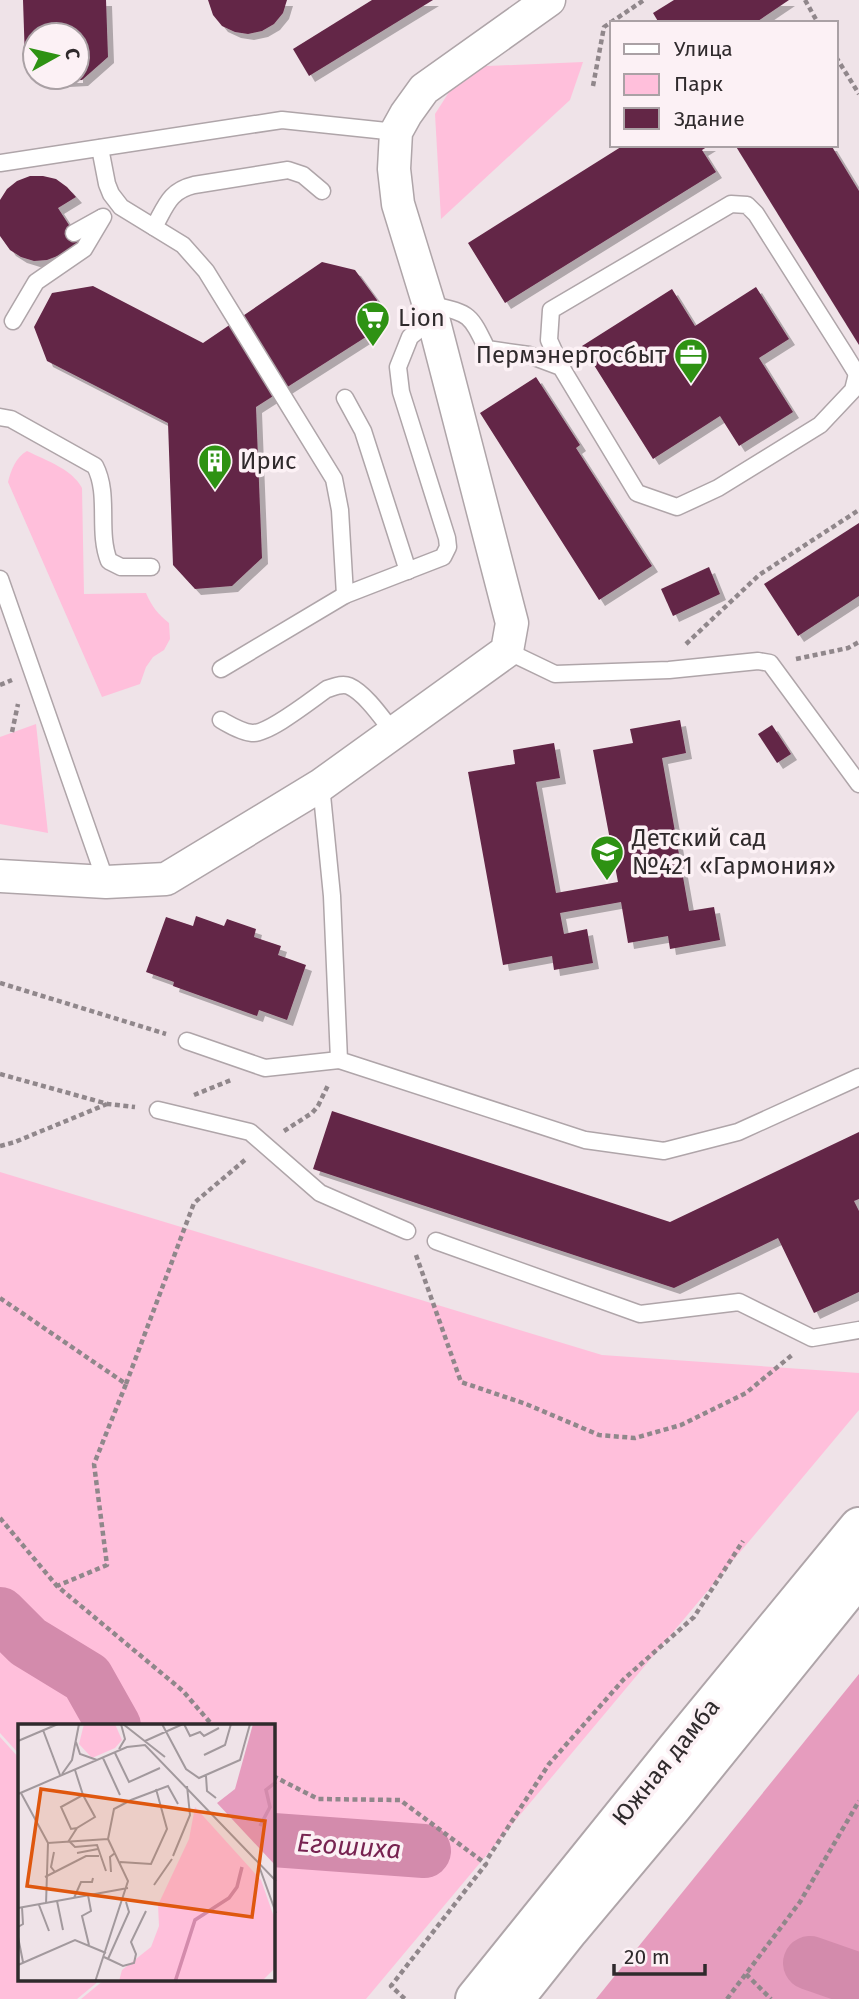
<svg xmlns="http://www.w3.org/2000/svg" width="859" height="1999" viewBox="0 0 859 1999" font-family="'Fira Sans',sans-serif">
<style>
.green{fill:#ffbfdb}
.forest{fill:#e69cbe}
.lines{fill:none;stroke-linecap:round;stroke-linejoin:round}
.river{stroke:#d38bac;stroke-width:54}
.building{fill:#632646;filter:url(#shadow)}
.service-casing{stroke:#afa5a9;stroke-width:19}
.minor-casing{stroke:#afa5a9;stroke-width:35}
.primary-casing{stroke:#afa5a9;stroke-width:42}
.path{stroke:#90878b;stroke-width:4.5;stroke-dasharray:5 3.5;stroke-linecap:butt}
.service{stroke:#fff;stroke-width:16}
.minor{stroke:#fff;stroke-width:32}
.primary{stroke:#fff;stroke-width:38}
.labels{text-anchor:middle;stroke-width:7;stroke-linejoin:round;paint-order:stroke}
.poi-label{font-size:24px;fill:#2f2a2c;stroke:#fcf1f5;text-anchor:start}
.street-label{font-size:24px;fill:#2f2a2c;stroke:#fcf1f5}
.water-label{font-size:26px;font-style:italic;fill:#772351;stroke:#fcf1f5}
.inset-river{fill:none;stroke:#d38bac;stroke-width:3.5}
.inset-road{fill:none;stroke:#a2999d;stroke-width:2}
.view{fill:#df570e;fill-opacity:0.15;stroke:#df570e;stroke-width:3.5}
.inset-edge{fill:none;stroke:#2f2a2c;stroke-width:3.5}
</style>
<defs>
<filter id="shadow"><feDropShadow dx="6" dy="6" stdDeviation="0" flood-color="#0004"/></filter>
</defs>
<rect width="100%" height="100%" fill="#efe3e8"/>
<g class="green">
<path d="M583 62 570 100 441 219 435 114 465 67Z"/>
<path d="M27 451C47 461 72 469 82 488L84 594 146 593C152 607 158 614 169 623L170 639 164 650 153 657 146 667 140 684 102 697 8 482C11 470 16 457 27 451Z"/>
<path d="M36 724 48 833 0 824V737Z"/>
<path d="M0 1172 602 1355 859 1373V1410L366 1999H81L104 1980H273V1726H19V1754L0 1733Z"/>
<path d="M0 1737 19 1758V1980H100L77 1999H0Z"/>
</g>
<path class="forest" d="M859 1674V1999H596Z"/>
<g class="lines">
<g class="river">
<path d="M0 1614 28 1642 87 1678 114 1726"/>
<path d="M273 1840 424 1851"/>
<path d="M810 1963 859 1980"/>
</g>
</g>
<g class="building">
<path d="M23 0H106L108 57 82 80 45 82 41 77H77V35H35V71L25 60Z"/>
<path d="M208 0H287L283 13 274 24 262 31 248 34 235 32 222 26 213 15Z"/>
<path d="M372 0H433L309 76 293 49Z"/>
<path d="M674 0H789L755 23H659L653 13Z"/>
<path d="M624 145H710L702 150 716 172 505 303 468 243Z"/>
<path d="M735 145H831L859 191V345Z"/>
<path d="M30 176H43L56 179 67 187 76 197 58 208 80 242 60 255 47 260 34 261 21 257 10 250 0 236V200L7 189 17 181Z"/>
<path d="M322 262 355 270 377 300 369 335 256 407 262 558 232 586 195 589 173 565 168 423 47 361 34 327 52 293 93 286 203 343Z"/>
<path d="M756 287 789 339 759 358 793 412 739 446 720 416 653 459 582 346 672 289 695 326Z"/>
<path d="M536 377 580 445 576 448 652 566 599 600 480 413Z"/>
<path d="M859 523V596L798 636 764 584Z"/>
<path d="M709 567 720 594 673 616 661 589Z"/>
<path d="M680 720 686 753 662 758 689 911 714 907 720 940 670 949 668 936 628 943 621 902 560 913 564 934 587 929 593 963 554 970 552 956 503 965 468 772 515 764 513 750 554 743 560 778 536 782 556 893 618 882 593 750 633 743 630 729Z"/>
<path d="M772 725 791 754 777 763 758 734Z"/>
<path d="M196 916 224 926 227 919 256 929 254 937 281 946 278 955 306 965 287 1020 259 1010 257 1016 173 986 174 982 146 972 166 917 193 926Z"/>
<path d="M332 1111 670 1222 859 1132V1199L854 1201 859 1211V1292L814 1313 778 1238 674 1288 313 1169Z"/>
</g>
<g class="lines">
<g class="service-casing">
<g id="service">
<path d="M100 148 107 184 111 194 121 207 183 245 206 271 334 479 340 510 345 595"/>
<path d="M0 163 282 120 396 132"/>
<path d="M154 227C166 206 169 191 194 185L288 170 303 175 322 191"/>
<path d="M74 233 101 218"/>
<path d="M429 304C470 314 469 312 487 349L529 355 561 367 637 493 677 507 718 488 820 425 853 390 857 374"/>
<path d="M13 321 36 282 84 249 103 217"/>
<path d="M561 367 549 340 551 310 731 204 747 205 756 214 844 353 857 374H859"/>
<path d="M345 398 363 431 408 571"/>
<path d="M0 417 11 419 95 466C110 495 97 531 109 561L121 567H151"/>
<path d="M0 579 106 882"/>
<path d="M507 651 555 674 669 670 758 661 770 663 859 784"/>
<path d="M221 669 345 595 443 557 448 547 447 538 401 392 398 367 410 337 433 318"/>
<path d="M221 720C230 725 241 732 252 733 269 734 311 700 327 689 334 687 342 683 349 686 365 693 382 718 393 732"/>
<path d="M321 785 332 896 339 1060 585 1140 664 1151 738 1132 859 1077"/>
<path d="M187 1041 265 1068 339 1060"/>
<path d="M158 1110 250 1132 320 1193 407 1231"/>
<path d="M436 1241 640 1314 739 1302 812 1338 859 1330"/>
</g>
</g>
<g class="minor-casing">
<path id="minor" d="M0 876 106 882 166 879 321 785 507 651 512 623 433 318 398 204 394 169 396 132 406 114 424 89 549 0"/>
</g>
<g class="primary-casing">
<g id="primary">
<path d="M475 1999 674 1752 859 1527"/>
<path d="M514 1999 569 1930 673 1806 859 1576"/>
</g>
</g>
<g class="path">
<path d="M805 0 818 23"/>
<path d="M836 57 859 94"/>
<path d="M593 86 604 27 644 0"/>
<path d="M686 644 759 575 859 510"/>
<path d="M796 659 848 648 859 642"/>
<path d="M0 685 12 680"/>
<path d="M12 732 18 704"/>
<path d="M0 983 166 1034"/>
<path d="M0 1074 108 1104 135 1107"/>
<path d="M194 1095 231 1080"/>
<path d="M284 1131 312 1113 318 1106 329 1083"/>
<path d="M0 1146 15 1142 107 1104"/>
<path d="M416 1255 461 1382 526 1404 599 1435 635 1438 681 1425 746 1393 792 1355"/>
<path d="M0 1298 126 1384 94 1464 107 1565 57 1586"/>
<path d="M126 1384 194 1203 246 1159"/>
<path d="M0 1518 57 1586 183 1691 213 1726"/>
<path d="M273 1776 318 1799 400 1800 486 1864 391 1986 405 1999"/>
<path d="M488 1858 549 1764 624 1679 694 1617 743 1541"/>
<path d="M746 1974 771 1999"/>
<path d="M727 1999 800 1902 859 1801"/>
</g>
<use href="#service" class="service"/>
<use href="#minor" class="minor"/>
<use href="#primary" class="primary"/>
</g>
<defs>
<g id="supermarket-pin" transform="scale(1.75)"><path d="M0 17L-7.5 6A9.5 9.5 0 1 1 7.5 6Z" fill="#2e9213" stroke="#fcf1f5"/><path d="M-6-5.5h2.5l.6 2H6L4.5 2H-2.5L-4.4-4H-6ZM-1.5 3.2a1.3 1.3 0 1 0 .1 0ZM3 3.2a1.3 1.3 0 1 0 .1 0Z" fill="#fff"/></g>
<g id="office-pin" transform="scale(1.75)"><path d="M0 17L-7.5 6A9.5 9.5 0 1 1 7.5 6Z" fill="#2e9213" stroke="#fcf1f5"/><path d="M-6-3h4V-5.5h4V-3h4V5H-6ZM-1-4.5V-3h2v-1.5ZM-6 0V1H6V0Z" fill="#fff"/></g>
<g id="building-pin" transform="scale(1.75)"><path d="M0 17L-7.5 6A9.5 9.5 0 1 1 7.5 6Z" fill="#2e9213" stroke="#fcf1f5"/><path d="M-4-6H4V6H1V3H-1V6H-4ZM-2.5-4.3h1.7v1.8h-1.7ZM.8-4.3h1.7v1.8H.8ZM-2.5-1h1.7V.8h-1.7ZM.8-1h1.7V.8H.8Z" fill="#fff"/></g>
<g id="school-pin" transform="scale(1.75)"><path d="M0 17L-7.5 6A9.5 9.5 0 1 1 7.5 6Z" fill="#2e9213" stroke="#fcf1f5"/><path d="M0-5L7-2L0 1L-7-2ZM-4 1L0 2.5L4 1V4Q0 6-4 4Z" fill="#fff"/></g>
</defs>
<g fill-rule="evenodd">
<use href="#supermarket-pin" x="373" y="318"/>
<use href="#office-pin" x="691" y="355"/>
<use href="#building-pin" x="215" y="461"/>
<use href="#school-pin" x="607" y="852"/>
</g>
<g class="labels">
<g class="poi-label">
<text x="398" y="326">Lion</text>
<text x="666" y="363" text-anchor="end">Пермэнергосбыт</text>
<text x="240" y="469">Ирис</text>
<text x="632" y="846">Детский сад<tspan x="632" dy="28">№421 «Гармония»</tspan></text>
</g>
<g class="street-label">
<text transform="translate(666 1762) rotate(-51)" y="8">Южная дамба</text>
</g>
<g class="water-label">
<text transform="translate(349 1846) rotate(4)" y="9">Егошиха</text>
</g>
</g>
<g transform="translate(18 1724)">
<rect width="257" height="257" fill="#efe3e8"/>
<path d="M66 0H97L104 16 97 24 74 34 61 20ZM177 83 243 156 257 196V244L244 257H101L104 246 133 223 141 202 140 181 171 115Z" fill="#ffbfdb"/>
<path d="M235 0H257V141L199 79 217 65Z" fill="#e69cbe"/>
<path class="inset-river" d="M242 102 252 83 248 66 258 58M157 258 177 196 211 174 219 163 224 143"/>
<path class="inset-road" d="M105 0 147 33M144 0 168 45 181 54 222 36 232 0M166 0 172 12 182 8 186 12 201 4M25 6 42 51M0 17 40 0M127 17 165 0M58 18 62 30 79 36M101 25 107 15 103 0M97 29 111 58 142 44M186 31 207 21 213 0M85 34 102 71M57 46 65 71 43 83 53 105 59 104M44 50 54 36 61 0M188 52 189 67 198 74M3 69 30 119 90 115M0 70 109 23 127 21 258 157M90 115 96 85 113 76 150 62 160 80M50 118 59 104 77 93 65 71M52 118 57 123 79 121 88 147M36 128 33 143 37 148M59 129 80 125M155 132 172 91 169 62M102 138 133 140 149 105 138 65M241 142 258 189M93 148 92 133 97 129M27 153 68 132H81M136 161 154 135M70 171 73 187 64 192 71 221M56 174 63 158H74L75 154M39 177 45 206M28 180 30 119M21 181 31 207M0 184 110 164M0 203 5 200 4 183M0 213 5 238M86 233 105 242 116 239 118 230 113 218 128 187M90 235 111 188 108 178M0 241 57 216 88 229M77 258 110 157 90 115"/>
<path class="view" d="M23 65 247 97 234 193 9 162Z"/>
<rect width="257" height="257" class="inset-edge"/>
</g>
<rect x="610" y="21" width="228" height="126" fill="#fcf1f5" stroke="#aaa1a5" stroke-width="2"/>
<rect x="624" y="44" width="35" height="10" fill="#ffffff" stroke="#aaa1a5" stroke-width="2"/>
<text x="674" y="56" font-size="21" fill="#2f2a2c">Улица</text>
<rect x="624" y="74" width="35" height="21" fill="#ffbfdb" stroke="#aaa1a5" stroke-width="2"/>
<text x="674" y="91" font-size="21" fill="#2f2a2c">Парк</text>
<rect x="624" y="108" width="35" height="21" fill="#632646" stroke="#aaa1a5" stroke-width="2"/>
<text x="674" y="126" font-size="21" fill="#2f2a2c">Здание</text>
<g transform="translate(56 56) rotate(82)"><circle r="33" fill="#fcf1f5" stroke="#aaa1a5" stroke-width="2"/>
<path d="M0-5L12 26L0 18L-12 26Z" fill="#2e9213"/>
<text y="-10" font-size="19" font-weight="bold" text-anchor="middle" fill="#2f2a2c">С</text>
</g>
<path d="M614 1964v10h91v-10" fill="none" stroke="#2f2a2c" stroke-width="3.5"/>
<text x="624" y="1964" font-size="21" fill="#2f2a2c" stroke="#fcf1f5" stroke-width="5" paint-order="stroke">20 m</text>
</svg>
